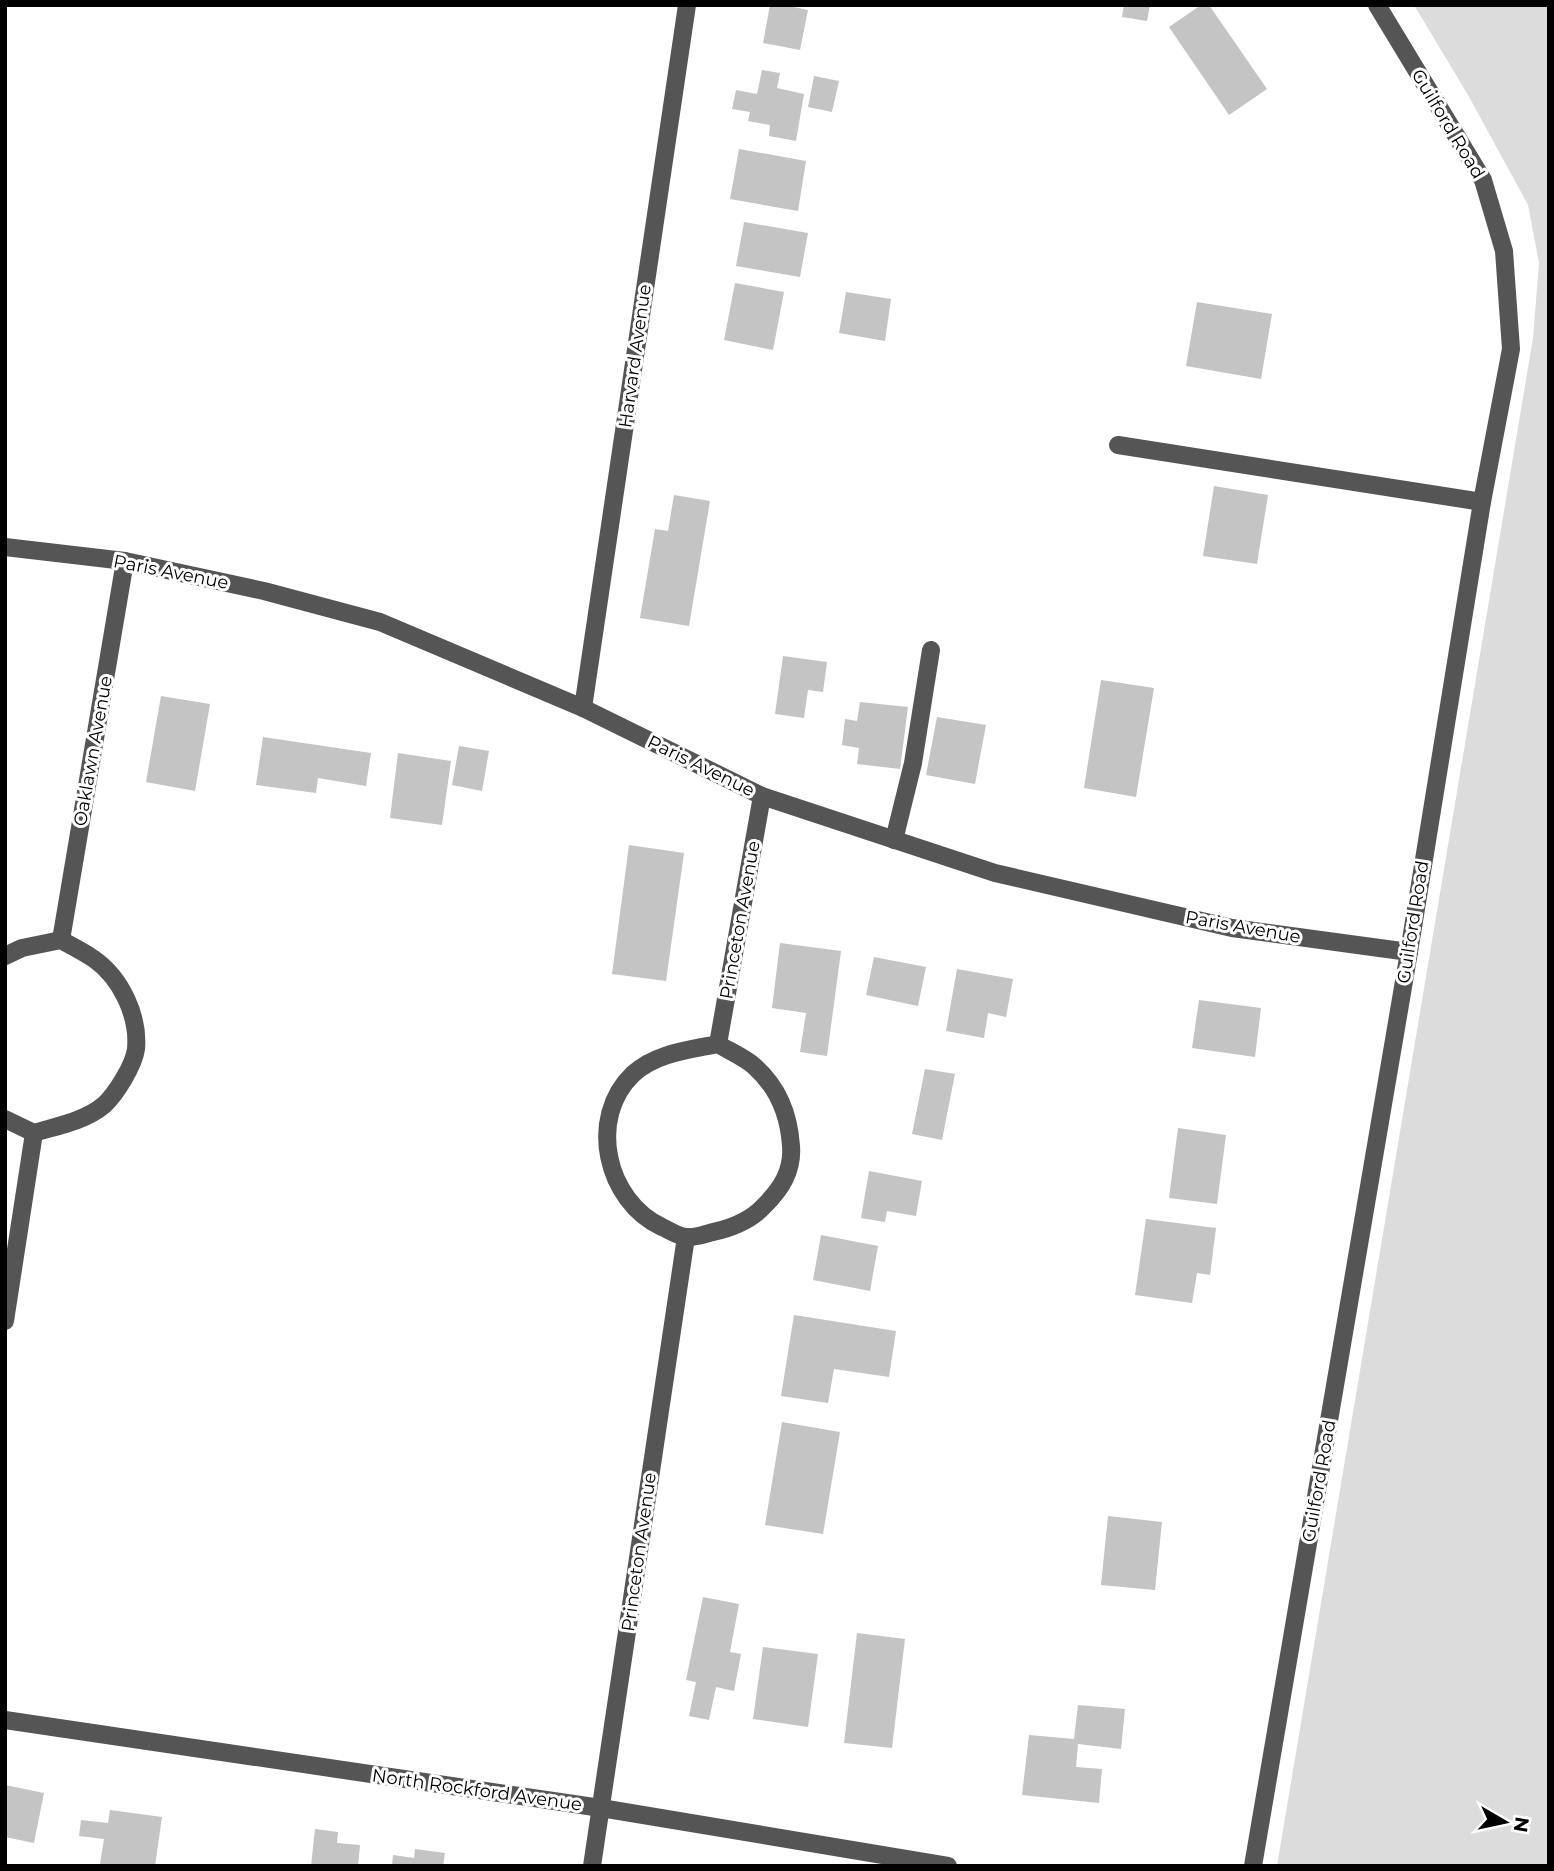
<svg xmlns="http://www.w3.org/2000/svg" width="1554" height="1871" viewBox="0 0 1554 1871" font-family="Montserrat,sans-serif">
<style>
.green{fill:#dcdcdc}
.building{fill:#c4c4c4}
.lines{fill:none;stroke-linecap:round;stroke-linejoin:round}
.minor{stroke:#555;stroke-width:18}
.labels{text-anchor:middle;stroke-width:6;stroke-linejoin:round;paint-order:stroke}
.street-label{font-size:18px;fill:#000;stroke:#fff}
</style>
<rect width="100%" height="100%" fill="#fff"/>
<path class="green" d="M1414 5H1549V1866H1277L1533 338 1539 263 1528 205 1468 95Z"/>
<g class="building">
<path d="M770 5H784L808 10 800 50 763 43Z"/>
<path d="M1124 5H1150L1147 21 1122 17Z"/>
<path d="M1201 5H1209L1267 89 1229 115 1169 27Z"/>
<path d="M762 70 780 73 777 88 804 94 796 141 769 136 770 125 748 121 750 112 732 109 736 90 757 94Z"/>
<path d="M814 76 839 81 832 112 808 107Z"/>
<path d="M739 149 806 161 798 211 730 199Z"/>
<path d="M744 222 808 233 800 277 736 266Z"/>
<path d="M735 283 784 292 773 350 724 340Z"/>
<path d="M846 292 891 299 885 341 839 333Z"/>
<path d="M1197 302 1272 314 1261 379 1186 366Z"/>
<path d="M1214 486 1268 495 1257 564 1203 556Z"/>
<path d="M674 495 710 501 689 626 640 618 655 529 668 531Z"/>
<path d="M783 656 827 662 823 692 808 690 804 718 775 714Z"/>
<path d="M1101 680 1154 688 1136 797 1084 788Z"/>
<path d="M161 696 210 704 195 791 146 782Z"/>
<path d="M860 702 908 707 900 769 857 764 859 748 842 745 845 719 857 721Z"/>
<path d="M937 717 986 725 975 784 926 775Z"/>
<path d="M263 737 371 753 366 786 318 778 316 793 256 785Z"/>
<path d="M459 746 489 751 482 791 452 785Z"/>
<path d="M398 753 451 761 442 825 390 818Z"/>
<path d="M629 845 684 853 666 981 612 974Z"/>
<path d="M780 943 841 951 827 1056 800 1052 806 1013 772 1008Z"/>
<path d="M874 957 926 967 918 1006 866 995Z"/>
<path d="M957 969 1013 979 1006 1017 988 1013 984 1038 946 1031Z"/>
<path d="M1199 1000 1261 1008 1255 1057 1192 1048Z"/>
<path d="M925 1069 955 1074 942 1140 912 1134Z"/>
<path d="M1178 1128 1226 1135 1217 1204 1169 1198Z"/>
<path d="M869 1171 922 1181 916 1216 887 1211 885 1222 861 1218Z"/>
<path d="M1146 1219 1216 1228 1210 1275 1197 1273 1192 1303 1135 1295Z"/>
<path d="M821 1235 878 1246 870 1291 813 1280Z"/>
<path d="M794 1315 896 1331 889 1377 834 1369 828 1403 781 1396Z"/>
<path d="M782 1422 840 1432 823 1534 765 1525Z"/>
<path d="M1108 1516 1162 1522 1155 1590 1101 1585Z"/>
<path d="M703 1597 739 1604 730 1652 741 1654 734 1691 716 1687 709 1720 689 1716 696 1682 686 1680Z"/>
<path d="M857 1633 905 1639 892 1748 844 1743Z"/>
<path d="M763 1647 818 1654 808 1727 753 1719Z"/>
<path d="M1078 1705 1125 1709 1121 1749 1078 1744 1076 1767 1102 1769 1099 1803 1022 1795 1029 1735 1074 1739Z"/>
<path d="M5 1785 44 1793 34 1843 5 1837Z"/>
<path d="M110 1810 162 1817 155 1866 100 1864 104 1839 79 1836 81 1820 108 1823Z"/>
<path d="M315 1829 338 1832 337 1843 360 1845 358 1866H311Z"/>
<path d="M415 1849 445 1853 443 1866H392L393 1855 414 1858Z"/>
</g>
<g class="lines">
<g class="minor">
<path d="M1118 445 1482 502"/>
<path d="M5 547 125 561 264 591 380 622 583 708 762 796 995 873 1232 928 1409 952"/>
<path d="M583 708 687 5"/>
<path d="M894 840 913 763 931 650"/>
<path d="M61 940 125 561"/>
<path d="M5 956 22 948 61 940C72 946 84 952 94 959 121 978 139 1016 136 1049 134 1065 116 1094 104 1105 85 1121 57 1126 34 1133L5 1119"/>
<path d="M718 1044C729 1051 744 1057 754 1066 778 1087 789 1115 791 1146 793 1171 781 1189 764 1206 751 1220 731 1228 713 1232 705 1234 694 1238 687 1237 679 1237 669 1230 662 1227 606 1201 587 1118 633 1074 656 1053 689 1050 718 1044Z"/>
<path d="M718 1044 762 796"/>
<path d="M5 1321 34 1133"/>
<path d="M5 1720 601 1808 948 1866"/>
<path d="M592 1866 686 1237"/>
<path d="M1253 1866 1409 952 1482 502 1511 349 1504 251 1483 180 1377 5"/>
</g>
</g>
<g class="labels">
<g class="street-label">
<text transform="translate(1448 124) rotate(59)" y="6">Guilford Road</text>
<text transform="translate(635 356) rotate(-82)" y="6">Harvard Avenue</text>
<text transform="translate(171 572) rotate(11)" y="6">Paris Avenue</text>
<text transform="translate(93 751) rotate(-80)" y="6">Oaklawn Avenue</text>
<text transform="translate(701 766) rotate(26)" y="6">Paris Avenue</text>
<text transform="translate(740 920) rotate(-80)" y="6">Princeton Avenue</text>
<text transform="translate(1413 922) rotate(-81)" y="6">Guilford Road</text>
<text transform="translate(1243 927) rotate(10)" y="6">Paris Avenue</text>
<text transform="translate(1319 1481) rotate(-80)" y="6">Guilford Road</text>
<text transform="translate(639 1552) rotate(-82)" y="6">Princeton Avenue</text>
<text transform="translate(477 1790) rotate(8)" y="6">North Rockford Avenue</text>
</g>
</g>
<rect width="1554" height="1871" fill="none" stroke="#000000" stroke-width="14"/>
<g transform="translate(1505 1822) rotate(99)" stroke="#ffffff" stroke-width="5" paint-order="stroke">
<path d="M0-5L12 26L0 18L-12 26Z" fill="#000000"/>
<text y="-10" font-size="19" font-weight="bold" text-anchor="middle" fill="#000000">N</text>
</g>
</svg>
